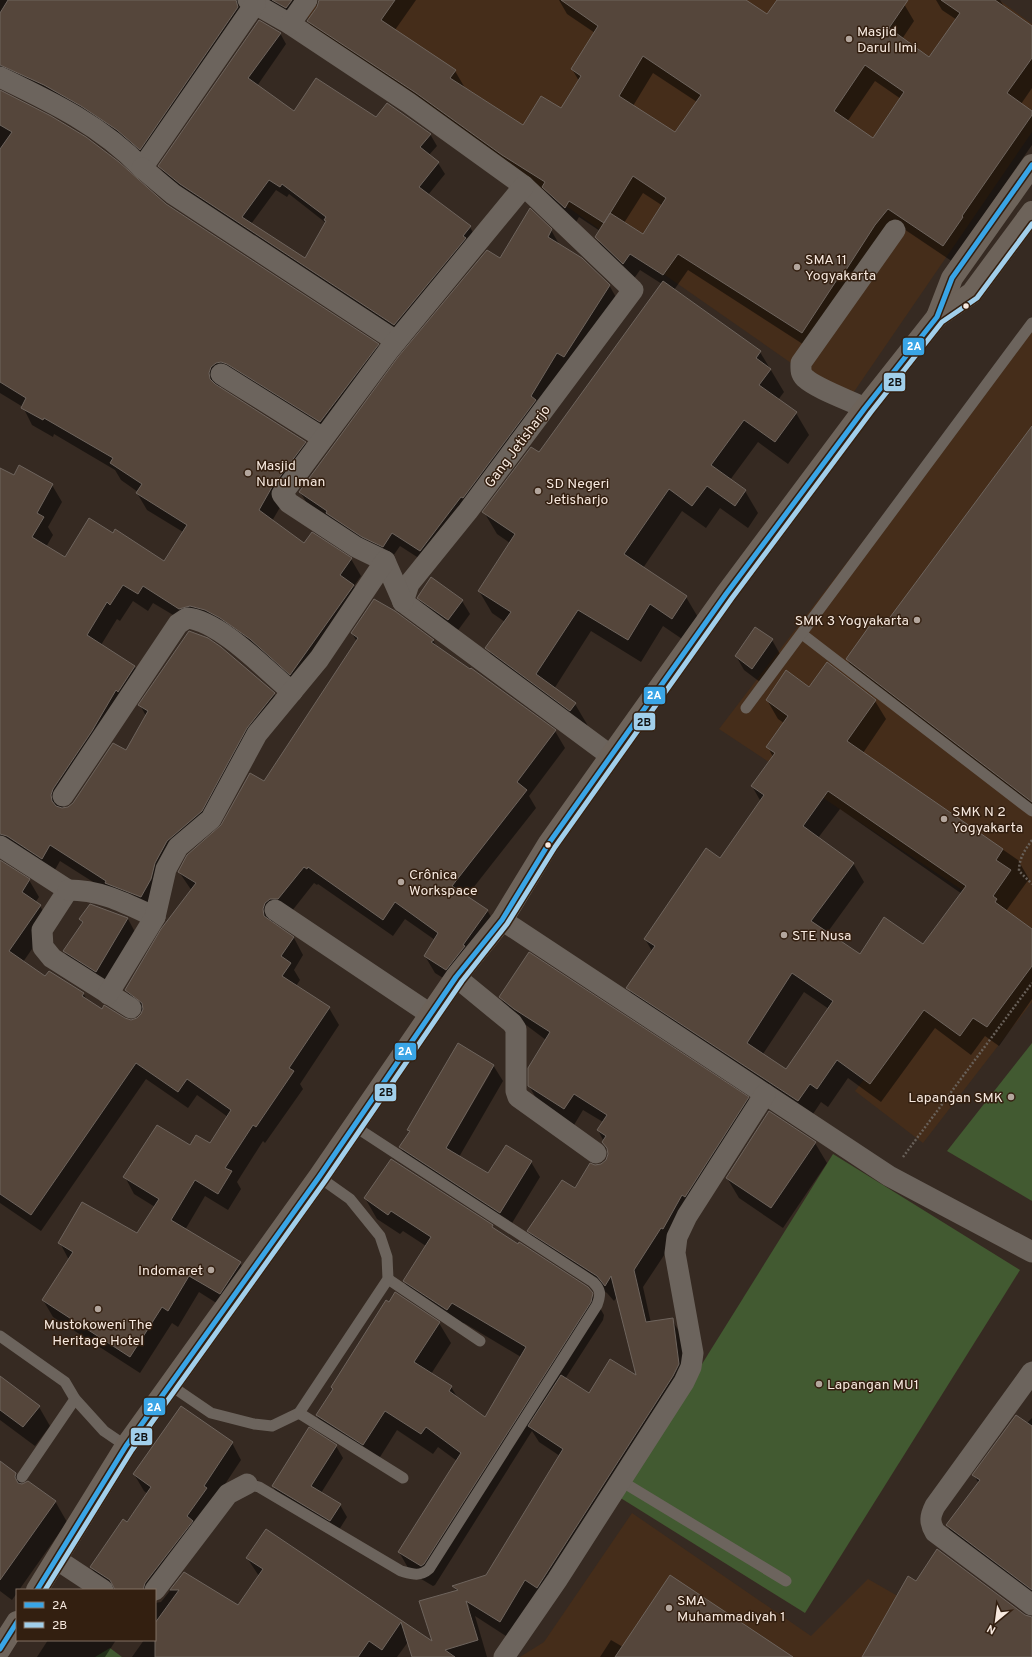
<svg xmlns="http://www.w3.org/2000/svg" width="1032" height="1657" viewBox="0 0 1032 1657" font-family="Overpass,sans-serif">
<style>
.built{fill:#452d1a}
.green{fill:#425a31}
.shadow{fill:#0007;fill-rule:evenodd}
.building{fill:#55463b;stroke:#6e645d;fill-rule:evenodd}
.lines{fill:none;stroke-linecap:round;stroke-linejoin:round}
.path{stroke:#686059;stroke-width:2.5;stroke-dasharray:2 2;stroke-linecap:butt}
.service{stroke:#6c645d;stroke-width:11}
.minor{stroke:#6c645d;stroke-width:21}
.primary{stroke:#6d635a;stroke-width:22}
.bus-1-casing{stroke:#331f10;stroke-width:8}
.bus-2-casing{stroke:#331f10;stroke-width:8}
.bus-1{stroke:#39a5e6;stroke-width:5}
.bus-2{stroke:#a1cfeb;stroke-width:5}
.poi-dot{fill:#b3a69d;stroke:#331f10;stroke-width:1.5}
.bus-dot{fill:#f7e9df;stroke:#331f10;stroke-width:1.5}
.labels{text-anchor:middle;stroke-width:3;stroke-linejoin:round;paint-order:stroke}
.poi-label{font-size:14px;fill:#f7e9df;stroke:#331f10;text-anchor:start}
.street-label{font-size:14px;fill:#f7e9df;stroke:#331f10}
.line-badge{stroke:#331f10;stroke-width:1.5}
.badge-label{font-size:11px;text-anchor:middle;font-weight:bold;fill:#fff}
.pale-badge-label{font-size:11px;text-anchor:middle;font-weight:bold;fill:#111}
</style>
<rect width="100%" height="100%" fill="#362a22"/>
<g class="built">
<path d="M316 0H999L1032 24V132L847 402 311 28 307 13Z"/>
<path d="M1032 321V1002L923 1143 855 1091 949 969 991 909 719 729Z"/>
<path d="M632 1513 811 1636 868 1579 1004 1657H520L544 1642Z"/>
</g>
<g class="green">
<path d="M1032 1043V1201L947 1151Z"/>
<path d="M833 1154 1020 1270 805 1613 619 1497Z"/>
<path d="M110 1648 122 1657H95Z"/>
</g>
<g class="shadow">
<path d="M0 0H416L395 30 455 71 465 88 524 126 562 110 579 81 572 69 595 33 567 14 559 0H744L767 16 778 0H898L904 4 914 21 902 39 930 59 957 20 942 10 936 0H1000L1005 8 1032 27V88L1021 104 1032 112V145L971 233 953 262 898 225 812 350 688 270 674 290 760 352 784 392 778 400 796 413 809 435 788 464 758 442 730 480 745 491 758 513 748 528 720 508 706 528 682 511 643 568 686 597 699 619 685 641 663 626 641 662 591 631 554 689 575 704 588 726 500 671 487 648 505 622 492 613 479 591 510 543 497 534 484 512 539 453 662 284 640 270 633 280 606 254 596 237 600 231 579 217 575 224 318 38 308 21 318 5 312 6 296 25 264 6 150 166 0 87ZM653 73 697 102 675 133 633 106ZM875 81 901 99 873 140 847 122ZM643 193 663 206 643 236 624 223Z"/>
<path d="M280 33 286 44 257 86 294 112 376 119 430 134 437 146 429 155 438 163 445 174 428 195 470 227 476 238 401 336 166 177 159 166ZM276 190 287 197 289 194 326 223 306 260 251 224Z"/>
<path d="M0 91 166 205 378 345 388 362 330 439 220 385 219 388 305 442 315 459 282 504 272 521 304 544 312 534 351 559 361 576 354 586 364 602 301 691 153 603 148 611 133 601 120 621 117 619 101 645 135 667 144 684 62 809 69 807 126 751 146 716 140 705 220 648 274 694 284 711 177 858 150 914 112 894 60 861 52 875 0 856V469L14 477 52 485 62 502 48 527 53 535 46 547 65 558 113 534 164 562 183 532 147 510 137 493 138 492 121 480 115 470 54 434 53 437 32 425 23 407 0 393Z"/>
<path d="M551 230 559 244 609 285 617 299 428 564 400 546 391 559 308 505 300 492 500 260Z"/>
<path d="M1032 442V813L857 677 847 659 883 629Z"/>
<path d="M418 598 462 601 470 614 456 633 426 611Z"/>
<path d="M352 633 433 640 437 648 555 731 565 748 529 796 536 808 466 897 487 910 497 927 456 986 435 973 425 956 435 940 405 919 393 936 318 884 317 885 314 883 288 916 275 920 273 923 294 938 303 955 294 970 300 980 296 986 329 1008 339 1025 300 1084 303 1089 265 1143 263 1141 237 1182 241 1189 228 1210 205 1196 185 1230 240 1263 250 1280 229 1311 199 1292 178 1327 172 1323 140 1373 53 1317 43 1300 69 1260 60 1243 137 1234 155 1207 134 1194 125 1177 191 1147 211 1145 228 1117 197 1095 188 1108 146 1079 41 1231 0 1203V860L29 880 39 897 35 903 40 906 50 923 23 962 46 978 83 993 87 1000 102 1010 130 1021 137 1020 143 1012 136 1007 126 990 192 891 179 872 264 782 357 642Z"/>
<path d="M772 640 780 654 760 682 744 670 736 656Z"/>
<path d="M809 688 875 701 886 719 863 753 1018 860 1029 879 1006 911 1032 930V999L999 1046 985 1036 971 1055 935 1028 881 1102 848 1078 828 1107 821 1102 809 1120 638 1007 628 988 652 951 645 939 721 859 761 802 752 786 773 757 768 747 784 723 778 719 767 700ZM840 809 962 894 924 945 860 956 827 933 864 882 853 863 818 838ZM804 992 829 1009 787 1070 763 1054Z"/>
<path d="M90 905 128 919 135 932 104 985 72 964 64 951 83 924 81 920Z"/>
<path d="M500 997 748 1098 757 1115 643 1287 651 1323 672 1320 682 1336 688 1381 509 1638 475 1616 487 1657H413L408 1642 397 1657H132L144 1640H155V1603L161 1602 184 1573 238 1607 259 1576 247 1558 266 1530 434 1644 456 1591 454 1586 487 1576 560 1456 539 1442 532 1431 435 1585 433 1586 411 1573 399 1552 457 1461 438 1447 433 1454 397 1430 375 1465 329 1436 317 1416 333 1390 332 1387 439 1323 451 1343 431 1374 451 1387 459 1400 485 1419 521 1357 464 1323 459 1330 416 1301 404 1281 426 1246 403 1231 400 1234 377 1219 365 1198 492 1226 494 1229 592 1294 604 1315 603 1320 565 1379 589 1395 637 1377 617 1297 614 1301 607 1293 538 1247 528 1231 576 1189 595 1166 602 1165 607 1160 609 1152 598 1130 603 1122 583 1110 574 1125 539 1103 529 1086 546 1040 510 1013ZM466 1598 470 1609 467 1606 465 1599Z"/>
<path d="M493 1065 503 1081 459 1157 488 1175 531 1162 540 1177 509 1228 409 1163 400 1147 410 1133 408 1130ZM489 1072H491L444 1152 443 1151Z"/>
<path d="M815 1143 827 1163 783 1228 739 1198 727 1178Z"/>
<path d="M0 1377 39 1407 50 1426 35 1446 0 1420Z"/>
<path d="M1032 1418V1599L957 1543 947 1525 979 1484 974 1475Z"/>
<path d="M232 1443 241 1460 155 1590H109L101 1584 91 1567 148 1494 144 1491 134 1474Z"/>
<path d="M336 1446 343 1458 321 1493 340 1505 347 1517 337 1533 280 1499 273 1486Z"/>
<path d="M0 1463 16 1474 22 1485 55 1501 67 1522 12 1600 0 1591Z"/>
<path d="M48 1640H116L105 1657H37Z"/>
<path d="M611 1640 623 1647 791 1657H600Z"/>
</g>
<g class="building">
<path d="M8 0H236L238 7 140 150 117 130 81 106 44 85 0 65V13Z"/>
<path d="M272 0H292L286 8Z"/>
<path d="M319 0H395L381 20 456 70 450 78 523 125 541 96 561 108 581 76 571 69 598 26 561 0H746L767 14 777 0H908L889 28 929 57 960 13 941 0H995L1032 26V58L1007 93 1032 111V115L962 216 963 217 943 246 888 209 875 225 846 270 844 269 802 333 678 254 663 275 630 254 623 264 595 237 610 213 643 234 666 198 633 176 604 223 569 201 565 208 542 187 545 182 502 155 416 93 307 21 317 7ZM643 56 701 95 675 132 619 96ZM865 65 904 92 873 138 834 111Z"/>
<path d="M259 20 281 33 248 78 294 111 316 78 376 117 387 103 431 134 420 147 439 162 419 187 471 226 463 236 466 238 394 325 180 184 158 166ZM269 180 280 187 282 184 326 217 324 220 326 221 305 258 242 217Z"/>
<path d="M0 90 51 116 86 137 119 162 166 204 379 344 320 422 227 364 221 362 216 363 211 367 209 373 210 379 215 384 306 442 272 487 259 510 304 543 312 532 352 558 340 575 354 585 290 675 250 639 220 618 205 610 190 606 179 609 143 586 138 594 123 585 110 605 107 602 87 635 135 666 118 692 116 690 92 731 53 789 51 795 52 801 56 806 62 808 68 807 73 803 113 743 126 750 148 711 138 705 189 631 208 638 221 647 275 693 247 728 202 811 167 841 155 863 151 879 141 897 105 883 106 881 50 845 42 859 7 836 0 834V468L14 475 19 465 53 484 37 513 44 517 32 537 65 557 89 518 113 533 115 529 164 561 187 525 136 493 142 484 110 463 113 458 44 418 43 420 21 408 26 398 0 382V149L12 132 0 125Z"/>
<path d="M530 208 552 229 548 237 582 258 610 285 564 357 557 353 531 396 536 400 463 498 461 497 420 551 392 533 383 547 362 537 326 513 327 511 299 492 398 357 487 250 500 258Z"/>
<path d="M663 281 761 351 756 358 771 369 759 385 797 412 775 442 744 420 711 465 746 490 735 506 707 486 692 506 669 489 624 554 687 596 672 619 650 604 628 640 578 610 536 674 576 703 570 711 485 648 511 612 478 591 515 534 482 512 531 447 539 452Z"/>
<path d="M1032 426V802L846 659 873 621 882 628Z"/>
<path d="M431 577 463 600 448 620 417 598Z"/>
<path d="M374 599 395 611 434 640 431 642 470 669 471 668 556 730 517 782 527 790 452 886 488 910 463 945 465 946 446 970 424 956 438 933 395 902 383 920 308 867 307 869 304 867 278 899H270L265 903 263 909 264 916 294 937 281 956 291 963 282 976 330 1007 289 1068 294 1071 256 1127 253 1125 225 1168 232 1171 218 1194 195 1180 171 1220 241 1262 220 1294 189 1276 168 1311 162 1307 130 1357 42 1300 73 1252 58 1243 82 1202 137 1233 159 1199 123 1177 157 1125 190 1145 196 1135 210 1143 231 1110 187 1079 178 1092 136 1063 31 1215 0 1194V860L30 879 22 892 41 905 9 951 45 976 49 971 84 993 82 996 102 1009 104 1005 125 1018 131 1020 137 1018 141 1014 143 1009 142 1003 125 990 161 929 196 883 178 872 187 855 221 825 250 773 264 781 358 638 351 633Z"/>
<path d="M755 627 773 639 752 669 735 656Z"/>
<path d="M827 662 876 700 847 741 1003 849 996 860 1011 870 993 896 997 899 995 902 1032 929V966L987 1027 973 1018 960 1036 924 1010 870 1084 837 1060 817 1089 810 1084 798 1101 626 988 655 946 644 939 706 848 720 858 764 795 751 786 775 753 766 747 788 716 766 700 786 670 809 687ZM828 791 966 886 923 944 884 917 860 954 811 921 854 863 803 826ZM792 973 833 1001 786 1069 747 1043Z"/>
<path d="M90 904 128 918 96 972 63 951 83 922 79 919Z"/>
<path d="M529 952 749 1097 685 1197 682 1195 663 1229 661 1228 634 1270 646 1322 673 1318 679 1364 673 1376 537 1588 525 1580 500 1622 466 1601 478 1640 445 1650 455 1657H412L401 1622 382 1650 369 1641 358 1657H155V1623L179 1590H170L184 1572 238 1605 263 1569 246 1558 266 1529 432 1641 419 1601 458 1590 452 1586 486 1575 563 1449 528 1426 561 1375 589 1393 610 1359 636 1375 611 1276 605 1286 597 1276 527 1231 562 1180 575 1188 590 1163 595 1165 601 1164 606 1160 608 1154 607 1148 602 1142 606 1136 597 1130 607 1115 574 1094 564 1109 528 1086V1068L550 1032 514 1009 499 997Z"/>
<path d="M458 1043 494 1065 446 1148 488 1173 506 1145 532 1161 500 1213 399 1147 410 1131 407 1130Z"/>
<path d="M769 1111 816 1142 771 1208 726 1178Z"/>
<path d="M391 1159 493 1225 492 1227 518 1244 519 1242 588 1287 593 1293 591 1302 424 1564 421 1566 398 1552 461 1453 426 1427 421 1434 385 1411 363 1445 316 1415 333 1389 331 1387 386 1300 389 1302 395 1292 440 1322 414 1362 452 1386 449 1391 485 1417 526 1347 452 1303 447 1310 403 1281 431 1237 391 1211 388 1215 364 1198Z"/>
<path d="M0 1376 40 1406 23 1427 0 1410Z"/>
<path d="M181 1406 233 1442 204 1486 207 1488 187 1516 193 1521 145 1583 143 1590H115L110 1580 90 1567 123 1519 127 1522 151 1487 133 1474Z"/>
<path d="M1016 1415 1032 1426V1590L946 1525 980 1480 972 1475Z"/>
<path d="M309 1427 337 1445 311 1486 341 1504 330 1521 272 1486Z"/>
<path d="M0 1461 16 1473 15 1477 18 1483 22 1484 28 1481 56 1501 0 1580Z"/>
<path d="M937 1549 1025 1615 1032 1617V1657H862L908 1576 916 1581Z"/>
<path d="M670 1575 793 1657H615Z"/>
</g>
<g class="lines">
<g class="path">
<path d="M1032 840C1025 850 1019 858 1019 871L1032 884"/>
<path d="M903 1157 1032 983"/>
</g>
<g class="service">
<path d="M802 634 1032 811"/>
<path d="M746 708 1032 323"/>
<path d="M388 1279 480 1341"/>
<path d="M0 1336 65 1382 75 1399 104 1431 126 1446"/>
<path d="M170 1385 211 1413 254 1424 272 1426 299 1413 388 1279 387 1257 380 1236 350 1199 319 1177"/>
<path d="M299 1413 403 1478"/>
<path d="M22 1477 75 1399"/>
<path d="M621 1481 786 1581"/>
<path d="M247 1484 259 1487 401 1571C412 1574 420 1577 429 1569L597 1305C601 1294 601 1290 593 1282L354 1126"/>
</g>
<g class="minor">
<path d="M248 0 290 24 409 103 524 186 633 290 468 511 409 584 403 602 611 756"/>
<path d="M290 24 307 0"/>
<path d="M0 77C52 102 102 126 142 168L255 4"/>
<path d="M142 168 173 194 396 341"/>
<path d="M221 374 323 438"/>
<path d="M865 408C849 400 817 389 805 378 800 373 801 369 801 363L895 230"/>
<path d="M403 602 385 561 356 547 289 503 282 494 389 350 524 186"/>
<path d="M63 796 178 624 187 618C220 621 266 670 292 692"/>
<path d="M0 846 68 890 42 930 43 947 52 958 131 1008"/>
<path d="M68 890C101 890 125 903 155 917"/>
<path d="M275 910 430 1014"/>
<path d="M502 920 889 1176 1032 1252"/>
<path d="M456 977 512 1023 516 1029V1091L518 1097 596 1153"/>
<path d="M108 994 155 917 166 869 178 847 211 819 257 734 319 659 385 561"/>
<path d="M1032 1372 935 1506C930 1516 929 1522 935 1532L1032 1605"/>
<path d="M56 1559 103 1590"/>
<path d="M155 1590 228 1494 247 1484"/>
<path d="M504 1657 557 1580 684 1382 691 1367 693 1353 675 1253 677 1237 687 1216 765 1094"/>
</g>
<g class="primary">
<path d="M937 317 952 278 1032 165"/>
<path d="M37 1590 126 1446 319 1177 456 977 502 920 549 843 726 594 865 408 937 317 972 293 1032 212"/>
<path d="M0 1649 17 1622"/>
</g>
<g class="bus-1-casing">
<g id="bus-1">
<path d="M37 1590 126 1446 319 1177 456 977 502 920 549 843 726 594 865 408 937 317 952 278 1032 165"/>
<path d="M0 1649 17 1622"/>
</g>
</g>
<g class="bus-2-casing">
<path id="bus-2" d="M45 1590 132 1450 325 1181 462 981 507 924 555 847 732 598 871 412 942 322 977 298 1032 224"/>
</g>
<use href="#bus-1" class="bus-1"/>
<use href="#bus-2" class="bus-2"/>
</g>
<g class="poi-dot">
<circle cx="849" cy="39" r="4"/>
<circle cx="797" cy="267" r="4"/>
<circle cx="248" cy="473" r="4"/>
<circle cx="538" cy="491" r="4"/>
<circle cx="917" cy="620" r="4"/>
<circle cx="944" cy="819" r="4"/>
<circle cx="401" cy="882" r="4"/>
<circle cx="784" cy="935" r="4"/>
<circle cx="1011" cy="1097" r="4"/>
<circle cx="211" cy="1270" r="4"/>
<circle cx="98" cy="1309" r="4"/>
<circle cx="819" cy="1384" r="4"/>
<circle cx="669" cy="1608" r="4"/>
</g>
<g class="bus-dot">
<circle cx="966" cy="306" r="3.5"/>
<circle cx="548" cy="845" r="3.5"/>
</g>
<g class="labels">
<g class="poi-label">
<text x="857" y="36">Masjid<tspan x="857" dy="16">Darul Ilmi</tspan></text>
<text x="805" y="264">SMA 11<tspan x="805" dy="16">Yogyakarta</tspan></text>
<text x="256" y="470">Masjid<tspan x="256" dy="16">Nurul Iman</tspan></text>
<text x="546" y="488">SD Negeri<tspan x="546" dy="16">Jetisharjo</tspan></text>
<text x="909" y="625" text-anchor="end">SMK 3 Yogyakarta</text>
<text x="952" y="816">SMK N 2<tspan x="952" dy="16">Yogyakarta</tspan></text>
<text x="409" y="879">Crônica<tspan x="409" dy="16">Workspace</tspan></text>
<text x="792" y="940">STE Nusa</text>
<text x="1003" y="1102" text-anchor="end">Lapangan SMK</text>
<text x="203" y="1275" text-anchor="end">Indomaret</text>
<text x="98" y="1329" text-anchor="middle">Mustokoweni The<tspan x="98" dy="16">Heritage Hotel</tspan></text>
<text x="827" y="1389">Lapangan MU1</text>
<text x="677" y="1605">SMA<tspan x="677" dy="16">Muhammadiyah 1</tspan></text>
</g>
<g class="street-label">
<text transform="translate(517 446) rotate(-53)" y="5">Gang Jetisharjo</text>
</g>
</g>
<g class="line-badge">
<rect x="902" y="337" width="23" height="19" rx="4" fill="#39a5e6"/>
<rect x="883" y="372" width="23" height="20" rx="4" fill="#a1cfeb"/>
<rect x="643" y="686" width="23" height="19" rx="4" fill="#39a5e6"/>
<rect x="633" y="712" width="23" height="19" rx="4" fill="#a1cfeb"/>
<rect x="394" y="1042" width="23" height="19" rx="4" fill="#39a5e6"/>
<rect x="374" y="1083" width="23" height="19" rx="4" fill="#a1cfeb"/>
<rect x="143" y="1397" width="23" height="19" rx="4" fill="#39a5e6"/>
<rect x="130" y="1427" width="23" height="19" rx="4" fill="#a1cfeb"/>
</g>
<g class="badge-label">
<text x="914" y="350">2A</text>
<text x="654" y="699">2A</text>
<text x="405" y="1055">2A</text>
<text x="154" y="1411">2A</text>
</g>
<g class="pale-badge-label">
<text x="895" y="386">2B</text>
<text x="644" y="726">2B</text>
<text x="386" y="1096">2B</text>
<text x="141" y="1441">2B</text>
</g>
<rect x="16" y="1589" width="140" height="52" fill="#331f10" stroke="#817063"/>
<rect x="24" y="1602" width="20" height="6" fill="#39a5e6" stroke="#817063"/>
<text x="52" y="1609" font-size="12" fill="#f7e9df">2A</text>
<rect x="24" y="1622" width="20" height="6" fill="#a1cfeb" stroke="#817063"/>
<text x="52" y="1629" font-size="12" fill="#f7e9df">2B</text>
<g transform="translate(996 1621) rotate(209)" stroke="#331f10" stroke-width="3" paint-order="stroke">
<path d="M0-3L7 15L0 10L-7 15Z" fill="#f7e9df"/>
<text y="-6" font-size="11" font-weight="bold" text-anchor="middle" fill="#f7e9df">N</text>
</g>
</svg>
